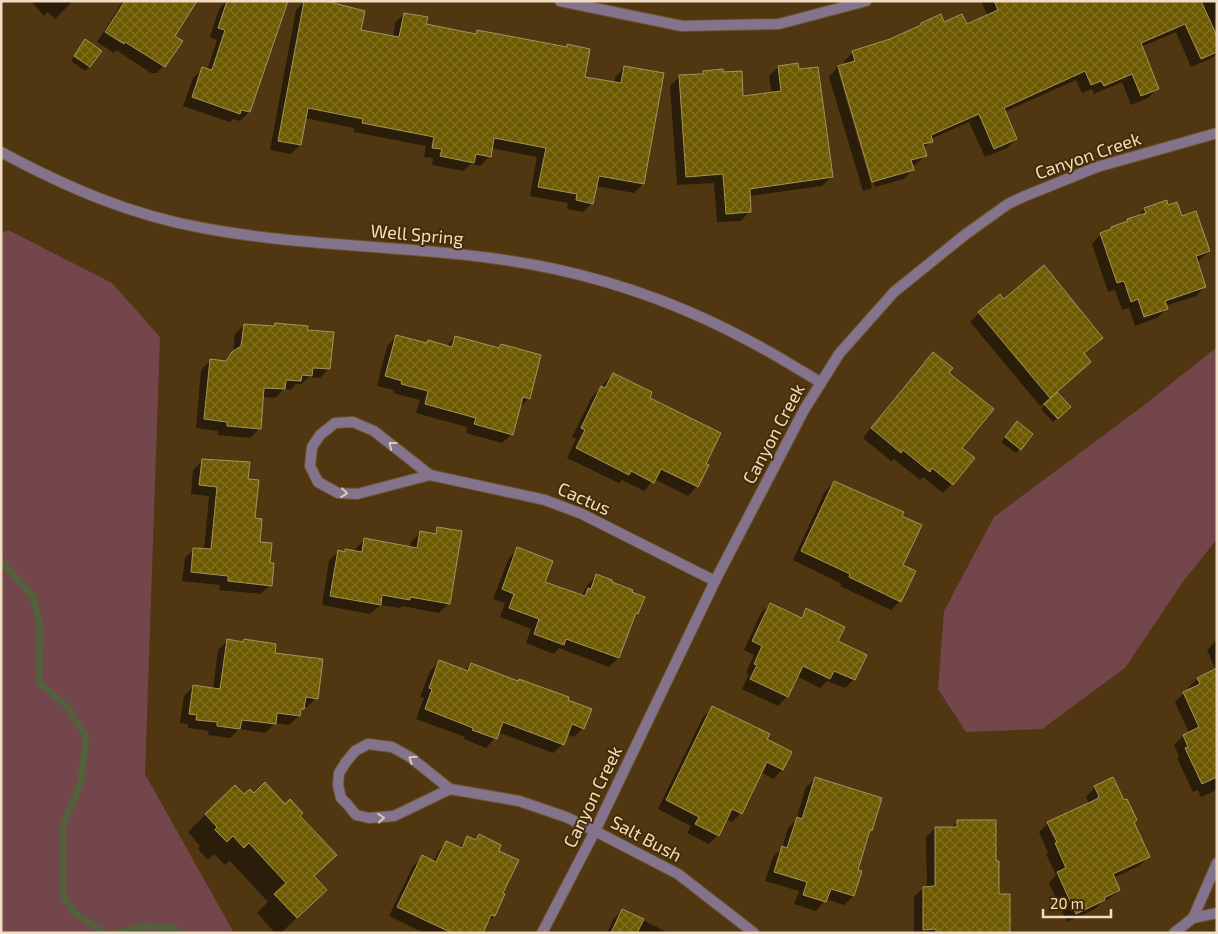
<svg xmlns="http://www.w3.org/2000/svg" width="1218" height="934" viewBox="0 0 1218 934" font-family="'Exo 2',sans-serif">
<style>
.grass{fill:#72464a}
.shadow{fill:#0007}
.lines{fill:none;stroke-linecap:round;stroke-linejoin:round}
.stream{stroke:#545f3b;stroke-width:7}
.building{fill:url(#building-cross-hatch);stroke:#a4945a}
.street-casing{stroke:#6d5531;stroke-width:12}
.street{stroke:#84738d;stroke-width:10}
.oneway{stroke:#dbc8b9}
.labels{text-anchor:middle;stroke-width:4;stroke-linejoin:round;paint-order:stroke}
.street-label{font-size:18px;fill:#f1ddc4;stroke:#452c04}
</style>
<defs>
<pattern id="building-cross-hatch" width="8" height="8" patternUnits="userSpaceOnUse" patternTransform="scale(1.25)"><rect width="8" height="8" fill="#6c5900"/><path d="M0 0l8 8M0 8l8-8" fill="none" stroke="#817024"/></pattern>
</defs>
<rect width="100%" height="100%" fill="#503711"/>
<g class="grass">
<path d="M8 230 112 283 160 337 145 774 234 933H1V233Z"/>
<path d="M1217 347V539L1182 583 1125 668 1042 729 966 732 938 689 944 611 994 517 1143 406Z"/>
</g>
<g class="shadow">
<path d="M31 1H73L55 19 48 12 44 16Z"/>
<path d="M123 1H195L173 36 166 63 157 73H151L116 50 114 53 97 42Z"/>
<path d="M226 1H229L249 112 240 121 233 119 230 122 183 106 193 78 203 69 207 70 217 40 210 37 219 9Z"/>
<path d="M305 1 360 31 393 37 395 23 404 14 425 25 474 35 478 32 566 48 568 45 583 78 614 83 615 77 624 68 643 184 634 193 596 186 592 203 583 212 567 209 568 203 530 196 537 157 491 148 490 156 480 166 471 164 463 171 432 165 433 158 424 157 426 146 354 132V128L305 118 300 145 291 154 270 150 296 10Z"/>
<path d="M981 1H1217V53L1212 58 1191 67 1176 32 1141 47 1157 89 1148 98 1131 105 1122 82 1094 94 1092 89 1082 93 1076 80 1004 112 1016 139 1007 148 985 157 969 122 931 139V141L923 149 926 155 916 164 912 166 913 169 904 179 875 187 840 71H838L872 188 863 191 829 77 838 67 845 65 844 61 853 52 891 40 916 29 921 24 943 23 966 26 988 16Z"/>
<path d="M85 41 90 67 85 71 71 61Z"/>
<path d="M778 67 831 177 822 186 749 196 750 211 741 221 717 222 714 183 677 185 670 86 680 76 700 75 703 72 742 98 772 94 769 76Z"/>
<path d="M1167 207 1181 217 1209 251 1200 260 1196 261 1205 286 1196 296 1165 306 1166 309 1157 318 1135 326 1129 308 1122 310 1115 290 1108 292 1092 244 1101 234 1136 218 1144 209Z"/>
<path d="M1003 301 1092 347 1083 354 1056 392 1069 407 1053 422 1041 409 1049 401 1048 399 1040 406 970 322 979 313Z"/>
<path d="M275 324 306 331 329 369 320 378 309 377 301 384H296L291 390 284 389 275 398 262 397 259 429 250 438 218 435V431L196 428 201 370 210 361 224 362 233 353 235 334 244 325 272 327Z"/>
<path d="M396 337 426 344 446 346 456 337 498 348 501 345 529 398 519 408 512 434 502 443 466 433 467 427 416 413 420 400 393 393 394 390 377 386 387 346Z"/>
<path d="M933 354 948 373 960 448 952 484 943 493 923 477 920 480 894 459 891 461 863 438 923 363Z"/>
<path d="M613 374 648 398 704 464 707 466 697 486 688 496 654 479 644 491 622 480 619 483 567 458 576 439 572 437 592 397Z"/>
<path d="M1013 427 1020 449 1016 453 1001 442Z"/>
<path d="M202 461 247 480 259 543 269 564 270 585 261 594 219 590 220 585 182 581 185 558 194 549 204 550 209 496 191 494 193 470Z"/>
<path d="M834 482 901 565 900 601 891 610 840 586 842 584 793 560 825 491Z"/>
<path d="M438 529 449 603 439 613 402 606 400 608 380 605 370 614 322 605 329 561 338 552 343 553 345 550 355 552V549L364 540 410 548 411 542 420 533 432 535Z"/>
<path d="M518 549 543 583 581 597 588 584 597 575 610 583 637 613 633 618 618 658 609 667 559 648 554 654 526 643 531 629 500 617 505 603 493 599 509 558Z"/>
<path d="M770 604 799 618 807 610 837 642 854 679 845 688 827 681 820 688 797 676 787 696 778 706 742 689 749 674 746 673 754 655 744 650 761 613Z"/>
<path d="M227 641 242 643 244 641 274 654 316 698 307 707H303L299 716 289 725 275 723 265 733 239 729 230 738 208 735 209 731 188 728V724L180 723 184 696 193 687 213 689 218 650Z"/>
<path d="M1216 641H1217V790L1201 797 1198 790 1193 792 1177 758 1179 756 1174 745 1183 736 1189 733 1175 702 1184 693 1190 690 1188 688 1197 679 1216 670 1207 650Z"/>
<path d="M439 662 465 671 471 665 583 728 574 737 566 734 563 744 553 753 498 732 495 738 486 748 464 739 465 737 416 719 424 698 420 697 430 671Z"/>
<path d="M712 708 766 740 791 753 782 770 773 779 761 772 741 813 732 822 725 819 718 835 709 844 687 833 691 826 658 809 703 717Z"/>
<path d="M816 778 871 830 867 834 856 871 853 896 844 905 826 899 816 911 794 904 799 891 765 881 773 857 782 848 788 828 796 820 806 787Z"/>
<path d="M1095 787 1123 802 1148 857 1139 866 1113 878 1119 890 1109 899 1101 903 1095 909 1067 922 1049 883 1056 875 1046 854 1048 852 1039 832 1048 823 1089 804 1086 797Z"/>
<path d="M254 795 285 805 313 877 307 908 281 933H275L257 913 268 902 230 861 225 865 214 854 208 860 198 849 200 846 188 832 206 814 244 796Z"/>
<path d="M958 822 995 862 998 895 1009 933H914V897L923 888H927L926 837 935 828H951Z"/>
<path d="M479 836 497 851 501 893 504 894 494 916 486 924 481 933H424L389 916 413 866 422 857 433 862 438 852 447 842 459 847 468 838 474 841Z"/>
<path d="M622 910 669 933H607L613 920Z"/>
</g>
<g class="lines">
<g class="stream">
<path d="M1 562 33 596 40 626 39 682 68 708 86 737 81 781 63 827V895L74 912 104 933"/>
<path d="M117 933 147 926 174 928 178 933"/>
</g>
</g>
<g class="building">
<path d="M125 1H197L175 36 183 41 165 67 125 42 124 44 105 32Z"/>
<path d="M227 1H288L250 112 241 110 240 114 192 97 202 67 212 70 225 30 218 28Z"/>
<path d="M304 1H326L365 11 361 30 399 37 404 13 428 17 426 24 476 34 477 30 567 47V44L590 49 585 77 621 83 624 66 664 73 644 184 599 176 593 204 576 200 577 194 538 187 546 148 494 138 491 157 476 154 474 163 440 156 442 149 432 148 434 137 362 123 363 119 308 108 301 145 278 141Z"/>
<path d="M994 1H1201L1217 36V52L1201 59 1185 24 1141 43 1159 89 1141 96 1132 74 1104 86 1101 81 1091 85 1085 71 1004 108 1017 139 994 149 979 114 931 135 933 142 923 144 927 156 911 160 914 170 872 182 838 66 855 61 852 51 890 39 921 25V23L941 14 944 22 962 14 967 24 998 10Z"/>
<path d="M85 39 102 51 90 67 74 56Z"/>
<path d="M798 63 799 69 818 67 833 177 750 189 751 212 726 214 723 174 686 177 679 75 703 74V71L723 69V72L742 71 743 96 781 91 778 66Z"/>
<path d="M1167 200 1168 205 1177 202 1182 216 1196 211 1210 251 1196 256 1206 287 1165 301 1168 309 1144 317 1138 299 1131 302 1124 281 1117 283 1100 233 1111 229V227L1128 221 1127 219 1146 213 1144 208Z"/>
<path d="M1044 265 1103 338 1084 353 1091 362 1050 398 978 312 1000 294 1004 299Z"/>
<path d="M275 323 308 326 307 330 334 332 330 369 313 368 312 376 302 375 301 381 286 380 285 389 264 388 261 429 227 426V422L204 419 210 359 226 361 232 352 241 346 244 324 274 326Z"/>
<path d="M396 335 427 343 428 340 452 347 455 336 499 348 501 344 541 355 530 399 523 397 513 435 474 424 476 418 425 404 428 391 401 384 402 381 385 376Z"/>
<path d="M933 352 953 368 949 373 994 409 962 448 975 458 953 485 932 468 930 472 903 450 901 453 871 428Z"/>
<path d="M613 373 652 392 650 398 721 433 706 464 709 465 698 487 661 469 654 483 631 471 629 475 576 448 585 430 581 428 601 386 605 388Z"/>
<path d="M1057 392 1071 407 1058 419 1044 404Z"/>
<path d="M1017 421 1033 434 1021 450 1005 437Z"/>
<path d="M202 459 250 462 248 479 259 480 255 518 262 519 260 542 272 543 270 563H274L272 586 228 581V576L191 572 193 548 211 549 217 487 199 485Z"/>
<path d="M834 481 904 512 902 516 922 525 903 565 916 571 901 602 849 577 850 574 801 551Z"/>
<path d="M437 527 462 531 450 604 410 597V600L382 595 381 605 330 596 338 550 345 552V549L362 552 364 538 417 548 420 531 436 534Z"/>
<path d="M517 547 553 561 545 582 585 596 588 588 591 589 596 574 612 580V582L633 590 632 592 645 597 638 614 636 613 619 658 566 639 564 645 534 634 539 619 509 608 514 594 502 589Z"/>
<path d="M770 603 802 618 806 608 845 627 838 641 867 655 855 680 834 671 830 679 803 666 788 697 750 679 757 665 754 664 762 646 752 641Z"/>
<path d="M227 639 243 642 244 639 276 644 275 653 323 659 318 699 306 697 304 709H301L300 716 277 713 276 724 242 720 240 729 217 726V722L196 720 197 715 189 714 193 685 220 689Z"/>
<path d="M439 660 468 671 471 663 518 681 519 679 569 697 568 700 592 709 584 729 572 724 564 745 503 722 497 739 472 730 473 728 425 709 432 689 429 688Z"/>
<path d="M1217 668V777L1202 784 1185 748 1188 747 1183 735 1199 727 1183 692 1200 684 1197 678Z"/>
<path d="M712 706 770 734 767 739 792 752 783 770 767 762 742 814 732 809 719 836 695 824 699 817 666 800Z"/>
<path d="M815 777 882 798 872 831 870 830 858 870 862 871 854 896 831 889 826 902 803 895 807 882 774 872 782 846 787 848 797 817 802 819Z"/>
<path d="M1113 777 1124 800 1127 799 1137 820 1134 822 1150 857 1113 874 1120 890 1104 898 1105 900 1076 914 1057 872 1066 868 1055 843 1057 842 1047 822 1097 799 1099 796 1094 786Z"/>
<path d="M265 782 285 804 290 799 303 813 300 816 337 855 314 876 327 890 297 918 274 894 286 883 249 843 244 848 233 836 227 842 215 830 217 827 205 814 235 785 244 794 250 789 254 793Z"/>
<path d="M957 820H996V861H999V894H1010V933H936V929L923 930V887L935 886V827H957Z"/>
<path d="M479 834 501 845 499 851 519 860 503 893 505 894 495 916 491 915 483 933H452L397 907 422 855 436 862 446 841 462 848 467 836 476 840Z"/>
<path d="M622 909 644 919 637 933H611Z"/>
</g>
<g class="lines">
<g class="street-casing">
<g id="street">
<path d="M560 1 682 26 779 24 866 1"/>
<path d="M1 152C66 187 130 215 203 228 319 250 439 244 555 269 624 284 691 309 753 343 776 355 798 369 820 382"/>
<path d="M430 475 374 431 353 422 335 423 320 435 312 447 310 466 318 482 338 493 357 494 430 475 545 500 582 514 715 581"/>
<path d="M450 789 394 816 369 818 356 815 348 805 341 798 338 785 339 773 346 762 355 751 368 744 392 747 410 757 450 789 519 801 566 817 595 831 678 874 754 933"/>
<path d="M1193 918 1217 863"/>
<path d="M542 933 595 831 715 581 804 410 839 354 894 292 966 234 1008 204 1025 196 1097 167 1217 133"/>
<path d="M1174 933 1193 918 1217 913"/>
</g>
</g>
<use href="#street" class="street"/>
</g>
<defs><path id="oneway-chevron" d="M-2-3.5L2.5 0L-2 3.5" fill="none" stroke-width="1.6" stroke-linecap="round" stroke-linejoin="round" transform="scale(1.25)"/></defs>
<g class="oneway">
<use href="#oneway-chevron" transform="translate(392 445) rotate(-142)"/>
<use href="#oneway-chevron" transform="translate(344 493) rotate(6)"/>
<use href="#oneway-chevron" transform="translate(412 759) rotate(-145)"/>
<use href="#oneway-chevron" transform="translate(381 818) rotate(-5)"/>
</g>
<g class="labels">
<g class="street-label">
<text transform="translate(1088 156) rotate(-19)" y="6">Canyon Creek</text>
<text transform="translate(417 235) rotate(5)" y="6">Well Spring</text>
<text transform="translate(774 434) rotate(-62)" y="6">Canyon Creek</text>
<text transform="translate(584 499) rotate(24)" y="6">Cactus</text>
<text transform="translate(593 797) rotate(-64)" y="6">Canyon Creek</text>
<text transform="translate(646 839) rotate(28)" y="6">Salt Bush</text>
</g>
</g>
<rect width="1218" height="934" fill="none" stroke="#f1ddc4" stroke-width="5"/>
<path d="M1043 909v8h68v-8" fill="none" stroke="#f1ddc4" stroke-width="2.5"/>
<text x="1050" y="909" font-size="15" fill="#f1ddc4" stroke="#452c04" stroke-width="4" paint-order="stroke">20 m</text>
</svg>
